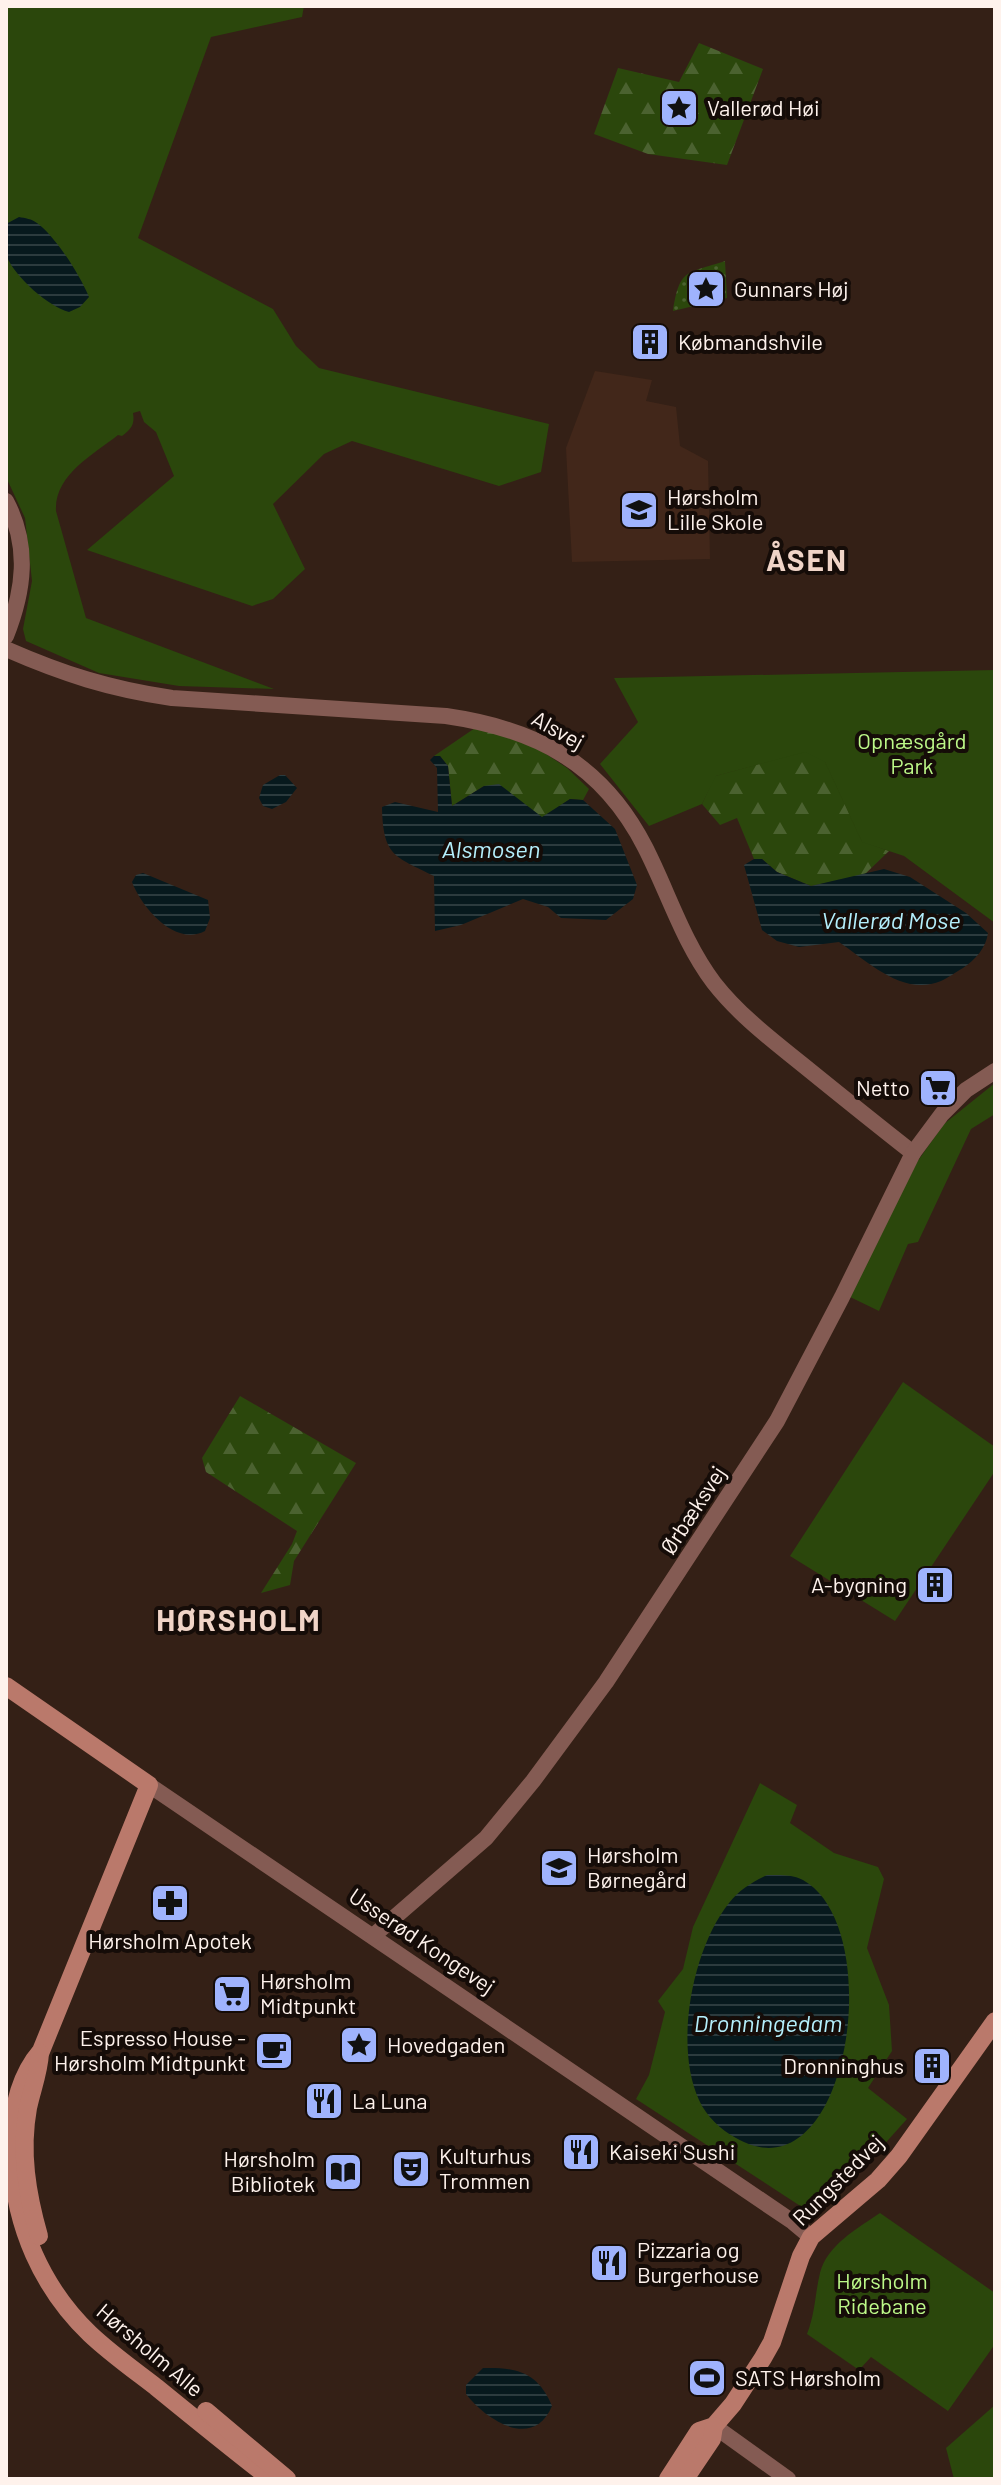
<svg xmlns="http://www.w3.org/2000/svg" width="1001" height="2485" viewBox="0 0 1001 2485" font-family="Barlow,sans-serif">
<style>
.built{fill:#42271a}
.grass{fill:url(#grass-dots)}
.forest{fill:url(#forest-firs)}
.green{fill:#2b470c}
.water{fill:url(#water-rules)}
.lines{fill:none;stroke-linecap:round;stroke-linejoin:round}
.tertiary{stroke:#845b53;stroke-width:16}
.secondary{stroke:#ba796b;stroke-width:18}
.labels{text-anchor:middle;stroke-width:8;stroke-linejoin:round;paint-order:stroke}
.poi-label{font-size:22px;fill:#fef2ec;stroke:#150c08;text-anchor:start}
.street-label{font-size:22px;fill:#fef2ec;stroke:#150c08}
.park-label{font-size:22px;fill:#bdf989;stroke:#150c08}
.water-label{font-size:24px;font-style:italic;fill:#b4effc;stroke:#150c08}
.district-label{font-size:30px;font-weight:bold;letter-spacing:2px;fill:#f0d4c7;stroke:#150c08}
</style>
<defs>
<pattern id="grass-dots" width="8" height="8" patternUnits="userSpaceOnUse" patternTransform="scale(2)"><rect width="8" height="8" fill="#2b470c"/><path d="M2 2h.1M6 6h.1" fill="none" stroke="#4b6230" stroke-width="1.8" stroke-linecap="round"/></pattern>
<pattern id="forest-firs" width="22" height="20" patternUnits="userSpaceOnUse" patternTransform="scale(2)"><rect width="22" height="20" fill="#2b470c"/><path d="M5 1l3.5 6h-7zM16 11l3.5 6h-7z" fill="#4b6230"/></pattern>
<pattern id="water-rules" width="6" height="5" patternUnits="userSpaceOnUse" patternTransform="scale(2)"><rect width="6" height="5" fill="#07191d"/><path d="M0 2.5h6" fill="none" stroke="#2c3b3e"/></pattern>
</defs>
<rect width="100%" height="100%" fill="#342016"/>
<path class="built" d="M595 371 652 380 646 401 676 407 680 446 708 461 710 559 572 562 566 448Z"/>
<path class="grass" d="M725 261 727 298 673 311C680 268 686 274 725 261Z"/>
<g class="forest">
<path d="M699 43 763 69 727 165 648 154 594 134 618 68 679 82Z"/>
<path d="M478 726 540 750 567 768 589 789 583 800 570 799 542 818 484 786 452 806 448 766 440 756H434Z"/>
<path d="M805 751 825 761 862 841 889 851 864 875 811 886 777 872 762 859H754L737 818 720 825 702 804 715 776Z"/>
<path d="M240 1396 356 1463 294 1561 290 1585 261 1593 292 1544 297 1531 206 1472 202 1458Z"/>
</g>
<g class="green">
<path d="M6 6H304L302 17 211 37 138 238 273 309 296 346 319 368 549 424 541 472 499 486 352 441 324 454 273 504 305 569 273 599 252 606 87 550 174 476 156 432 144 422 140 411 133 413C135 425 131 429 122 436L118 435C93 455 54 475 56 511L86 618 274 689 179 686 99 673 26 641 23 629 32 581 25 518 6 477Z"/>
<path d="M995 670V923L904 856 862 842 825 762 805 752 716 776 702 804 649 826 600 764 638 722 614 678Z"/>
<path d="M995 1083V1114L971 1129 918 1242 908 1244 879 1311 850 1297 917 1162 944 1124Z"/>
<path d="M903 1382 995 1447V1471L895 1621 790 1556Z"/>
<path d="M760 1783 797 1805 790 1823 834 1853 878 1867 884 1879 867 1948 889 2005 892 2051 868 2088 907 2119 854 2178 808 2211 636 2099 649 2075 665 2012 658 2001 683 1969 693 1927Z"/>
<path d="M880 2213 995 2293V2344L948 2411 871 2357 859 2370 807 2334C815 2314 815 2294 820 2273 827 2245 858 2228 880 2213Z"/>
<path d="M995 2405V2479H954L946 2448Z"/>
</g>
<g class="water">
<path d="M19 217C25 218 32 219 37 223 56 237 80 275 89 297L80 307 69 312C49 307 15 277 7 257 3 249 6 234 6 224Z"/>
<path d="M434 756H440L448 766 452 806 484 786 499 784 542 817 570 799 583 800 615 829 637 885 633 899 606 920 561 918 548 907 523 899 461 925 435 931 434 876C394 856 383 856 382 807L395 802 438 812 437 768 430 760Z"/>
<path d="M280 775H285L297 788 286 802 272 809 263 806 259 798 263 785Z"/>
<path d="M754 859H762L777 872 811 886 884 869 910 877 966 913 988 933C986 948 975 960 963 968 956 972 948 978 941 981 904 997 868 962 839 942L799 947 777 941 762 930 744 865Z"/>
<path d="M143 873 208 900 210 918 205 931C175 947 142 908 132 882L136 875Z"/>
<path d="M767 1875C780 1875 791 1874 803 1880 889 1928 848 2203 736 2138 721 2130 706 2116 699 2100 674 2046 692 1949 729 1903 739 1890 752 1882 767 1875Z"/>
<path d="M483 2368C518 2367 538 2373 552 2406 533 2451 486 2420 466 2394V2385Z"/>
</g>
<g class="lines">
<g class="tertiary">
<path d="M6 501C30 546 24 591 6 636"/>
<path d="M6 649C63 674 110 689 172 698L446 716C536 729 602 763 645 847 668 892 683 942 714 983 739 1015 772 1040 803 1065 840 1095 876 1124 913 1153"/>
<path d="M149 1785 793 2222 811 2237"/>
<path d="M373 1936 486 1838 533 1781 606 1682 777 1421 842 1297 913 1153 942 1114 966 1090 995 1071"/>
<path d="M714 2426 788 2479"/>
</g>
<g class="secondary">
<path d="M6 1686 149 1785 41 2051C16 2080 10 2122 12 2160 15 2226 42 2288 90 2334 110 2353 134 2370 156 2387 194 2418 232 2449 271 2479"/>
<path d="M39 2236C27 2194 20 2152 28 2108 32 2089 39 2072 40 2053"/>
<path d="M206 2411 287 2479"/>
<path d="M668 2479 699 2431 714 2426 733 2404 763 2358 772 2342 801 2256 811 2237 878 2180 899 2156 995 2021"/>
<path d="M685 2479 712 2439 714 2426"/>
</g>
</g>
<defs>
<g id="sight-square" transform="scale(2)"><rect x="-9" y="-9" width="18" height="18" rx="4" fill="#9fb3fd" stroke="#150c08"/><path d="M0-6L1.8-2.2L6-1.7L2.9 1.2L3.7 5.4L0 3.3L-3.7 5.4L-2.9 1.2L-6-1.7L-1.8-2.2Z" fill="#111"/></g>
<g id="building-square" transform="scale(2)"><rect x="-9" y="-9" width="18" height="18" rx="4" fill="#9fb3fd" stroke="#150c08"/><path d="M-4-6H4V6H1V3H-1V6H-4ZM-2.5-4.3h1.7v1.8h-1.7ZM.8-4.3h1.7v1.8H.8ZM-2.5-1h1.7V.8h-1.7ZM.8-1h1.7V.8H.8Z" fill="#111"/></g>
<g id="school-square" transform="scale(2)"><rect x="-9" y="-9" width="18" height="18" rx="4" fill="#9fb3fd" stroke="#150c08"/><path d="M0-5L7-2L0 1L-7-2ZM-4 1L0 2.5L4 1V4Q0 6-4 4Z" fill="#111"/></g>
<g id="supermarket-square" transform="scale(2)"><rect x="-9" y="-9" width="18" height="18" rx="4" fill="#9fb3fd" stroke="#150c08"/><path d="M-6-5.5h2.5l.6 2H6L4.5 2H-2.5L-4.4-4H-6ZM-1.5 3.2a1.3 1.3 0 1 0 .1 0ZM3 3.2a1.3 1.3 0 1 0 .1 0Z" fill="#111"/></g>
<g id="pharmacy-square" transform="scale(2)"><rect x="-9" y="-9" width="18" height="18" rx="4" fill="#9fb3fd" stroke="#150c08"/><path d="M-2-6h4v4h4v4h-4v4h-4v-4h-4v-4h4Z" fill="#111"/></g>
<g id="cafe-square" transform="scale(2)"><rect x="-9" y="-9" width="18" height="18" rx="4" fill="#9fb3fd" stroke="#150c08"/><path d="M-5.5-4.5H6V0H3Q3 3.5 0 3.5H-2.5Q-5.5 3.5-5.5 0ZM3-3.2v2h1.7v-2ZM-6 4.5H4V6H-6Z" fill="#111"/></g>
<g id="restaurant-square" transform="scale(2)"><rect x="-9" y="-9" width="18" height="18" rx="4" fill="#9fb3fd" stroke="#150c08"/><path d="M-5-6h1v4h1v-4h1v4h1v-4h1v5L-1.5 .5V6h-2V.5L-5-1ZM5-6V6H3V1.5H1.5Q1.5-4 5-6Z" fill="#111"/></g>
<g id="theatre-square" transform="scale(2)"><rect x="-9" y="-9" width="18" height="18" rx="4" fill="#9fb3fd" stroke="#150c08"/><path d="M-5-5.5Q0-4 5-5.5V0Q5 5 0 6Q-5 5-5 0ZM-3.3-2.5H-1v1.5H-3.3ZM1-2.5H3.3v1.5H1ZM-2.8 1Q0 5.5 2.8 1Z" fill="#111"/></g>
<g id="library-square" transform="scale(2)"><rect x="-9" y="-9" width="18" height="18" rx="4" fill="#9fb3fd" stroke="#150c08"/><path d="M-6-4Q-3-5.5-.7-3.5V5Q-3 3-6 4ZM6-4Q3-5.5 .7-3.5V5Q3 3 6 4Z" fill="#111"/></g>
<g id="stadium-square" transform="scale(2)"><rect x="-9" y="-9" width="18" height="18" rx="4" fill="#9fb3fd" stroke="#150c08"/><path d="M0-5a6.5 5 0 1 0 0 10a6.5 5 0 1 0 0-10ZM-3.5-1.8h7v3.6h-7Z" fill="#111"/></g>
</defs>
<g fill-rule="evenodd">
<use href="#sight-square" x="679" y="108"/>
<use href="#sight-square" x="706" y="289"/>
<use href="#building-square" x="650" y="342"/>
<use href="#school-square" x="639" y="510"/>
<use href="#supermarket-square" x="938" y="1088"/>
<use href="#building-square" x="935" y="1585"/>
<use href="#school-square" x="559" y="1868"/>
<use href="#pharmacy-square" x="170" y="1903"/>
<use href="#supermarket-square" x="232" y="1994"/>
<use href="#sight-square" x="359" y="2045"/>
<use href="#cafe-square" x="274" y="2051"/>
<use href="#building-square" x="932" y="2066"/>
<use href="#restaurant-square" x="324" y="2101"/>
<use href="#restaurant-square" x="581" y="2152"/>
<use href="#theatre-square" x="411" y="2169"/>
<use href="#library-square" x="343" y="2172"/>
<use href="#restaurant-square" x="609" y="2263"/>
<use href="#stadium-square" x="707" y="2378"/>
</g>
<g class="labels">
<g class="poi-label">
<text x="707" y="116">Vallerød Høi</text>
<text x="734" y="297">Gunnars Høj</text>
<text x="678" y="350">Købmandshvile</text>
<text x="667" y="505">Hørsholm<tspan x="667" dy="25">Lille Skole</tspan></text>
<text x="910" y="1096" text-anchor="end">Netto</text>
<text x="907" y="1593" text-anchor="end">A-bygning</text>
<text x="587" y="1863">Hørsholm<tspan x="587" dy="25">Børnegård</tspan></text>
<text x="170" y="1949" text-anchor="middle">Hørsholm Apotek</text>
<text x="260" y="1989">Hørsholm<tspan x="260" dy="25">Midtpunkt</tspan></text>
<text x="246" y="2046" text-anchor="end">Espresso House -<tspan x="246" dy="25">Hørsholm Midtpunkt</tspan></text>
<text x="387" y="2053">Hovedgaden</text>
<text x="904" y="2074" text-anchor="end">Dronninghus</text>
<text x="352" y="2109">La Luna</text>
<text x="609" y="2160">Kaiseki Sushi</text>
<text x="439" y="2164">Kulturhus<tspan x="439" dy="25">Trommen</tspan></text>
<text x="315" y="2167" text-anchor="end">Hørsholm<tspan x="315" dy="25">Bibliotek</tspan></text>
<text x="637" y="2258">Pizzaria og<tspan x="637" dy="25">Burgerhouse</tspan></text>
<text x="735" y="2386">SATS Hørsholm</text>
</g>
<g class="street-label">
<text transform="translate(558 730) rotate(29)" y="8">Alsvej</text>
<text transform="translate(693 1510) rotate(-57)" y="8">Ørbæksvej</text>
<text transform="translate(422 1941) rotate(34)" y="8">Usserød Kongevej</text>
<text transform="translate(838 2180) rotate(-45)" y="8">Rungstedvej</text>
<text transform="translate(150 2350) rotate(40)" y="8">Hørsholm Alle</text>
</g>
<g class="park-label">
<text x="912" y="749">Opnæsgård<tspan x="912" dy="25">Park</tspan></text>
<text x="882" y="2289">Hørsholm<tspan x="882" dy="25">Ridebane</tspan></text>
</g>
<g class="water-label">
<text x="491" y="858">Alsmosen</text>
<text x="891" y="929">Vallerød Mose</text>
<text x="768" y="2032">Dronningedam</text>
</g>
<g class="district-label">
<text x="807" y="571">ÅSEN</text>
<text x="239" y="1631">HØRSHOLM</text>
</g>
</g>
<rect width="1001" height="2485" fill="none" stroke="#fef2ec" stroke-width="16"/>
</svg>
